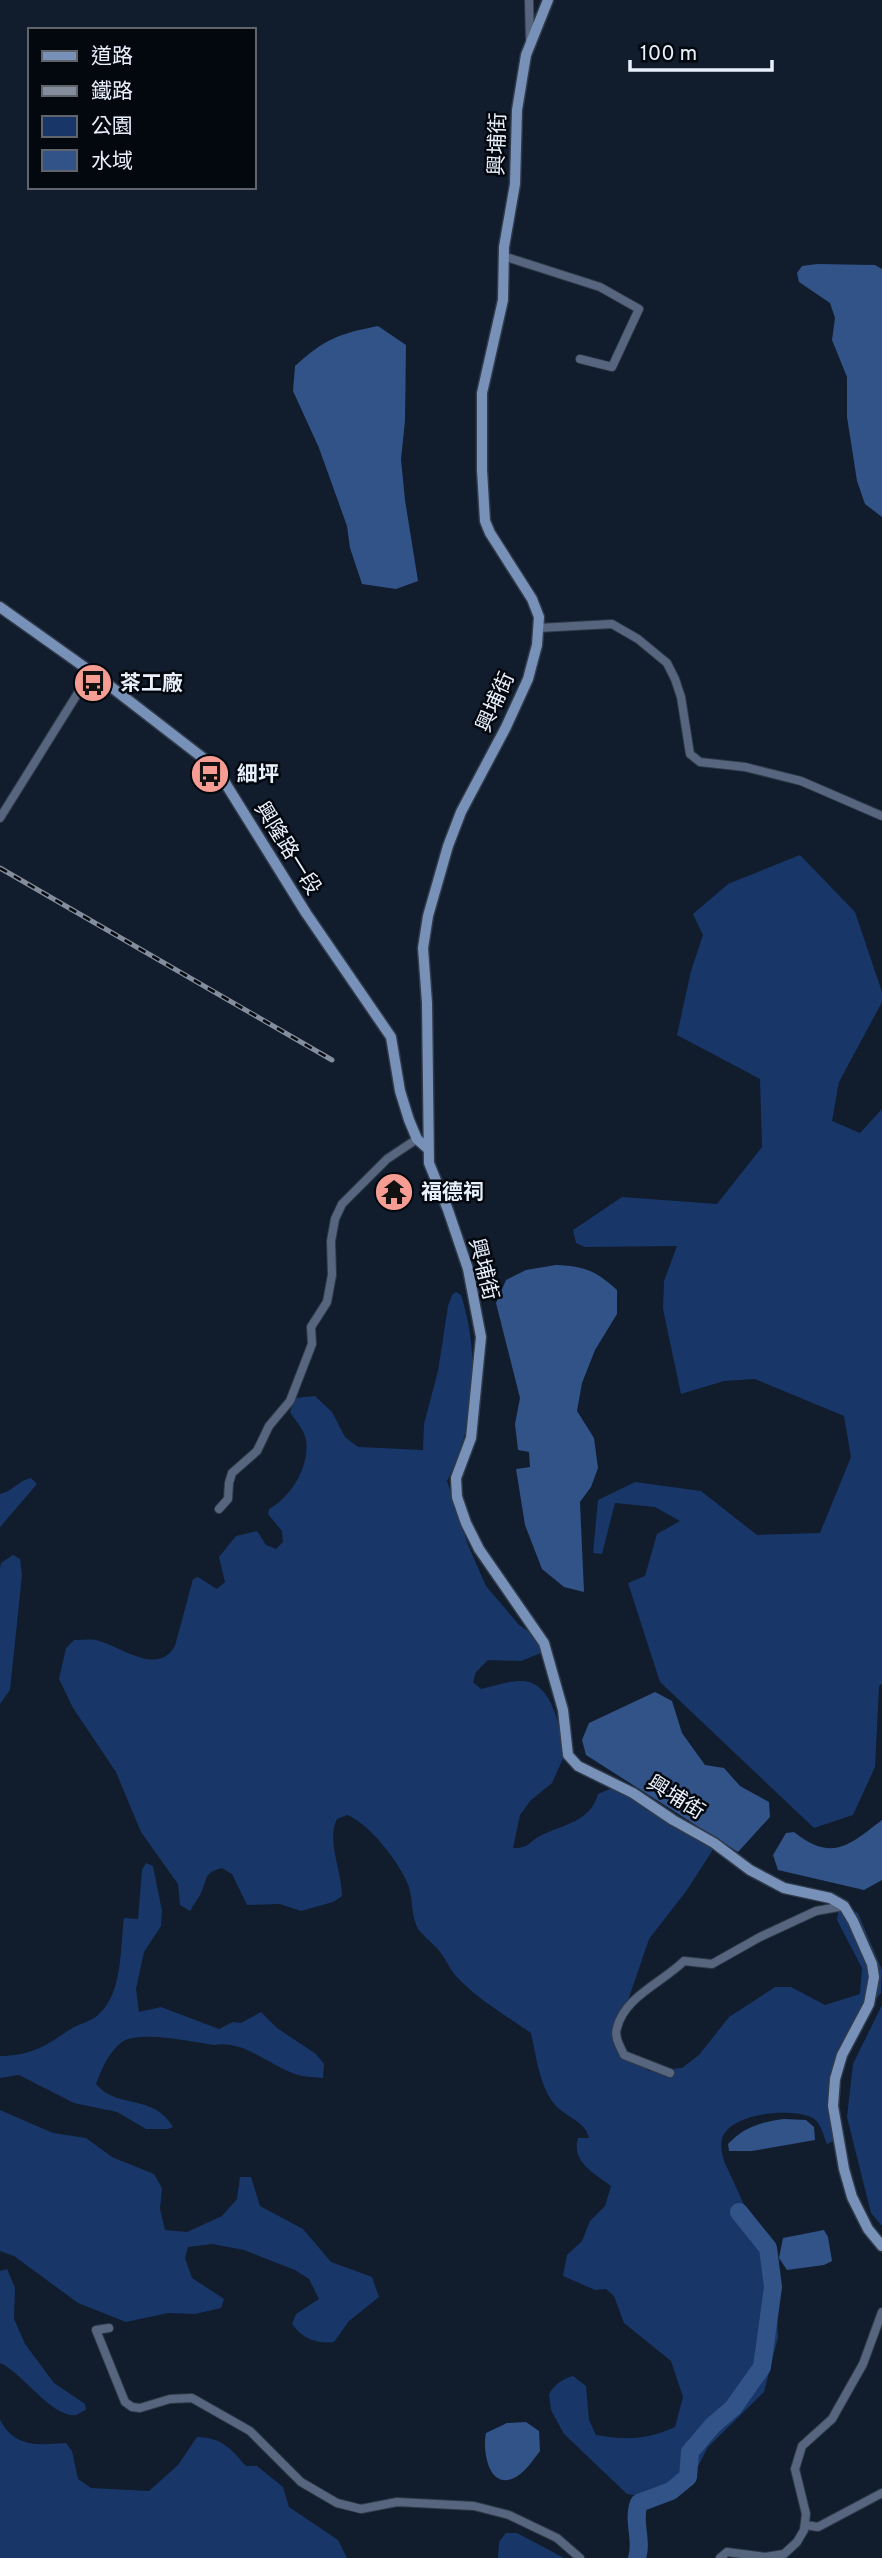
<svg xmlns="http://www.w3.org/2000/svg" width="882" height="2558" viewBox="0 0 882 2558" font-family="Overpass,'Noto Sans TC',sans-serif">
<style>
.green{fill:#183768}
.water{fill:#325388}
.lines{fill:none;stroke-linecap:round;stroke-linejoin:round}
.river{stroke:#325388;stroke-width:18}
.street-casing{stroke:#2f3a4a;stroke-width:10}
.secondary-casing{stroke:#2f3a4a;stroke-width:13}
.street{stroke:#57667e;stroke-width:8}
.secondary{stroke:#7891b8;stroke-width:10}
.rail-casing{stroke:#838d9b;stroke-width:5}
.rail{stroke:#03070e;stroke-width:2.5;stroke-dasharray:8;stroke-linecap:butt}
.labels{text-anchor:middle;stroke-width:5;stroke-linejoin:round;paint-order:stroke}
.street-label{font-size:21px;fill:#e8f0fc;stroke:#03070e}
.poi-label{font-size:21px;font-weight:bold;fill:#e8f0fc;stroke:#03070e;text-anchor:start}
</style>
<rect width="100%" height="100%" fill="#111c2d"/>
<g class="green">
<path d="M800 855 855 912 882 992V1002L839 1082 832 1121 860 1133 882 1109V1684L879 1686 875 1767 853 1815 814 1828 660 1682 628 1583 645 1576 657 1534 680 1521 655 1507 615 1503 602 1554 593 1553 598 1500 635 1482 701 1491 757 1535 820 1533 851 1457 844 1416 755 1379 724 1381 681 1394 663 1309 664 1281 677 1246 585 1247 576 1243 573 1230 622 1197 717 1204 762 1147 760 1079 677 1035 691 971 703 935 693 914 728 884Z"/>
<path d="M456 1292 461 1295C480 1353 476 1426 447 1481L468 1545 486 1586 519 1625 537 1637 541 1653 521 1661 488 1660 476 1672 473 1682 481 1689C494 1686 511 1680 524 1681 554 1684 559 1730 566 1752L552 1783 530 1801 520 1815 513 1848C529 1849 529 1841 542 1835 564 1824 590 1822 598 1794L612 1788 687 1824 712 1846V1851L687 1890 649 1939 620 2024 618 2042 622 2052 649 2071 682 2068 699 2055 729 2017 775 1987H791L825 2005 860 1994 862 1968 837 1920 839 1909 843 1906 858 1913 882 1970 881 1993 859 2020 838 2078 836 2140 827 2144C823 2135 821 2121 811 2117 789 2108 737 2113 724 2134 719 2143 722 2152 724 2161L769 2259 776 2292 778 2337 764 2392 708 2447 692 2478 675 2491 654 2498 627 2494 564 2434 551 2410 549 2394C555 2384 562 2379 573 2376L586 2386 589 2420 596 2435C625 2440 647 2440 675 2427L683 2397 671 2361 624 2323 614 2296 606 2289 595 2290 563 2276 567 2255 582 2241 590 2221 605 2206 611 2186C594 2173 571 2162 578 2138H589C585 2119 562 2117 552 2101 539 2082 536 2055 531 2033 505 2015 477 1999 455 1975 449 1968 446 1959 440 1952 434 1944 424 1937 418 1929 411 1915 413 1901 409 1887 401 1864 369 1823 347 1815L337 1819C326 1841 342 1871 342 1896L333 1902 301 1911 280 1904 247 1905 232 1874 222 1868C202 1873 208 1880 200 1895 197 1900 193 1905 190 1911L180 1905 178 1884 141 1832 116 1772 73 1708 59 1679 66 1648 74 1640C81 1640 89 1639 96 1640 121 1646 157 1677 175 1646L193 1579 198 1577 217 1589 225 1582 219 1557 236 1536 257 1531 266 1545 276 1549 283 1542 282 1531 268 1514 269 1509C291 1497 310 1466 306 1440 305 1431 295 1420 290 1412L295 1398 315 1396 332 1412 345 1437 358 1447 423 1450 424 1424 438 1371 448 1306 452 1295Z"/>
<path d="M31 1478 37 1484 0 1527V1494C12 1492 19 1480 31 1478Z"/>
<path d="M13 1555 20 1559 22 1575 10 1690 0 1704V1569L1 1563Z"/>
<path d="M146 1863 153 1866 162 1911 161 1926 144 1952 136 1989 139 2012 161 2007 219 2029 233 2022 241 2023 261 2012 277 2028 316 2054 324 2064 323 2078C314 2077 303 2077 295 2074 269 2065 244 2040 214 2045 193 2042 138 2030 122 2042 108 2053 102 2068 96 2084 118 2110 153 2093 173 2127L168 2129H146L117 2112 74 2103 19 2075 0 2078V2056C30 2056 46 2046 69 2030 78 2024 90 2022 98 2015 123 1994 120 1948 124 1918L138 1919 142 1870Z"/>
<path d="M882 2005V2226L871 2213 847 2117 853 2064Z"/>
<path d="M0 2110 53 2133 86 2138 112 2157 154 2174 162 2188 160 2209 165 2230 187 2232 222 2216 237 2199 240 2177H251L260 2206 303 2229 331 2262 372 2277 379 2297 349 2321 334 2342C316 2344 303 2339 292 2324L296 2314 319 2299 309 2279 295 2270 244 2250 212 2244 188 2247 185 2258 192 2278 224 2299 221 2308 195 2314 168 2313 126 2322 78 2303 14 2256 0 2251Z"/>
<path d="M7 2269 15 2288 14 2319 25 2344 54 2383 85 2404 86 2410C85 2410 77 2415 76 2415 53 2419 21 2371 0 2363V2271Z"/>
<path d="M0 2420C15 2448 38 2445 66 2443L72 2451 78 2479 91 2488 149 2491 178 2465 197 2437C223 2438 230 2448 246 2466H257L283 2487 289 2507 338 2540 347 2558H0Z"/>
<path d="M506 2533H517L564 2558H498L499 2542Z"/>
</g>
<g class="water">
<path d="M817 264 875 265 882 269V517L865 504 857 481 847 417V377L832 340 835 318 830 303 799 282 797 273 802 266Z"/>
<path d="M378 326 406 345 405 421 401 459 405 500 418 581 396 589 362 584 350 548 347 526 319 448 293 391 295 366C325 339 338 334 378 326Z"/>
<path d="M556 1265C585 1266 596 1271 617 1290V1314L595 1350 582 1383 577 1411 594 1438 598 1468 591 1487 580 1502 584 1592 564 1587 542 1569 525 1525 516 1469 530 1467 529 1452 518 1450 515 1424 520 1398 496 1303 506 1280 526 1270Z"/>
<path d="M655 1692 672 1701 682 1733 705 1765 724 1768 740 1786 769 1802 770 1817 738 1852 586 1755 582 1740 589 1723Z"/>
<path d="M882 1820V1880L864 1890 778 1870 773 1855 786 1833 794 1832C832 1862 848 1846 882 1820Z"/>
<path d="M784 2119 806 2120 814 2127 815 2140 752 2151H729L728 2144C744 2127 761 2122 784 2119Z"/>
<path d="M824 2230 828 2237 832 2261 824 2265 787 2270 779 2258 783 2238Z"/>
<path d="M526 2422 539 2431 540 2451C533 2460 526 2471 516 2477 489 2492 482 2451 486 2433L507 2423Z"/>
</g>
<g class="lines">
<path class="river" d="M637 2558C643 2540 632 2521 639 2503L671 2491 688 2477 690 2452 713 2425 733 2408 762 2367 773 2287 768 2248 739 2212"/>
<g class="street-casing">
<g id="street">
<path d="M529 0 530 40"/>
<path d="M503 256 600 287 639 309 612 367 580 359"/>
<path d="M538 628 612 624 638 639 667 663 675 679 681 697 690 754 700 762 745 767 801 781 882 816"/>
<path d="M0 818 91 672"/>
<path d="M219 1509 228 1499 229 1483 232 1473 257 1451 269 1426 290 1401 312 1344 311 1327 327 1302 332 1275 331 1241 335 1219 342 1204 387 1159 417 1139"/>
<path d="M670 2073 624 2055C620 2046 614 2037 617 2028 624 1997 663 1982 684 1961L712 1964 760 1937 816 1911 844 1906"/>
<path d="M109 2328 96 2330 125 2402 132 2407 140 2408 170 2399 192 2398 250 2431 301 2482 337 2503 361 2509 397 2502 474 2506 509 2515 557 2538 580 2558"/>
<path d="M805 2525 818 2527 882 2493"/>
<path d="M720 2558 727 2552 765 2557 784 2554 797 2542 804 2530 806 2514 795 2469 802 2446 832 2419 863 2364 882 2312"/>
</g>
</g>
<g class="secondary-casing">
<g id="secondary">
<path d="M548 0 526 55 517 110 515 184 504 247 503 300 482 393V470L485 521 490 533 532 599 539 617 537 645 528 679 506 727 461 812 448 846 428 916 423 948 427 1003 429 1163 448 1210 468 1269 481 1337 471 1438 456 1478 457 1497 466 1523 479 1549 544 1643 563 1710 568 1755 578 1766 633 1793 673 1820 714 1843 750 1870 784 1888 830 1898 844 1906 853 1921 872 1964 874 1977 869 2004 842 2055 835 2079 833 2106 844 2169 852 2197 868 2229 882 2246"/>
<path d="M0 607 97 676 203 758 219 773 306 913 391 1037 400 1091 409 1120 417 1139 427 1148"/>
</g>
</g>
<use href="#street" class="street"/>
<use href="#secondary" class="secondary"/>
<g class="rail-casing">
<path id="rail" d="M0 868 332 1060"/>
</g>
<use href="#rail" class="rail"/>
</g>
<defs>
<g id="bus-disc" transform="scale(2.0125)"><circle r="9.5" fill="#f59c93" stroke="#03070e"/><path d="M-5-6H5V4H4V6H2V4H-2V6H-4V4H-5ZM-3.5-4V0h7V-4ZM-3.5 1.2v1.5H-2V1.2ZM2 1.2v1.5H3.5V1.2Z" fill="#111"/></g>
<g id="temple-disc" transform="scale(2.0125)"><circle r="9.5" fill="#f59c93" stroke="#03070e"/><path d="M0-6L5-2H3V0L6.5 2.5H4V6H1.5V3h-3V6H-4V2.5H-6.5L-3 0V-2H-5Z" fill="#111"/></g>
</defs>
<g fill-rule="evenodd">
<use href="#bus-disc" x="93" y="683"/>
<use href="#bus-disc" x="210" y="774"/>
<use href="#temple-disc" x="394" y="1192"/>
</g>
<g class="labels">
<g class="street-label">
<text transform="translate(497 144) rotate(-88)" y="7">興埔街</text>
<text transform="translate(495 702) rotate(-66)" y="7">興埔街</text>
<text transform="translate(288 848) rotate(58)" y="7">興隆路一段</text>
<text transform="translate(484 1269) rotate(76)" y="7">興埔街</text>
<text transform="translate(676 1797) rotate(32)" y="7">興埔街</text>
</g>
<g class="poi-label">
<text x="120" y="690">茶工廠</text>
<text x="237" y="781">細坪</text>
<text x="421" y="1199">福德祠</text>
</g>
</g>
<rect x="28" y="28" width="228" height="161" fill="#03070e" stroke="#5f646d" stroke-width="2"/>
<rect x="42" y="51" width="35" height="10" fill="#7891b8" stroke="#5f646d" stroke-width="2"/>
<text x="91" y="63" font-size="21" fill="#e8f0fc">道路</text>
<rect x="42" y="86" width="35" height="10" fill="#838d9b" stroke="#5f646d" stroke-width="2"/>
<text x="91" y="98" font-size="21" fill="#e8f0fc">鐵路</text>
<rect x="42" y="116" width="35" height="21" fill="#183768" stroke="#5f646d" stroke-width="2"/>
<text x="91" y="133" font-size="21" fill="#e8f0fc">公園</text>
<rect x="42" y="150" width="35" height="21" fill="#325388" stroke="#5f646d" stroke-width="2"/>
<text x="91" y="168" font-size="21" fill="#e8f0fc">水域</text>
<path d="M630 60v10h142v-10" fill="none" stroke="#e8f0fc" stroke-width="3.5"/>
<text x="640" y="60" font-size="21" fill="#e8f0fc" stroke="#03070e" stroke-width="5" paint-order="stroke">100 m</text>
</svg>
